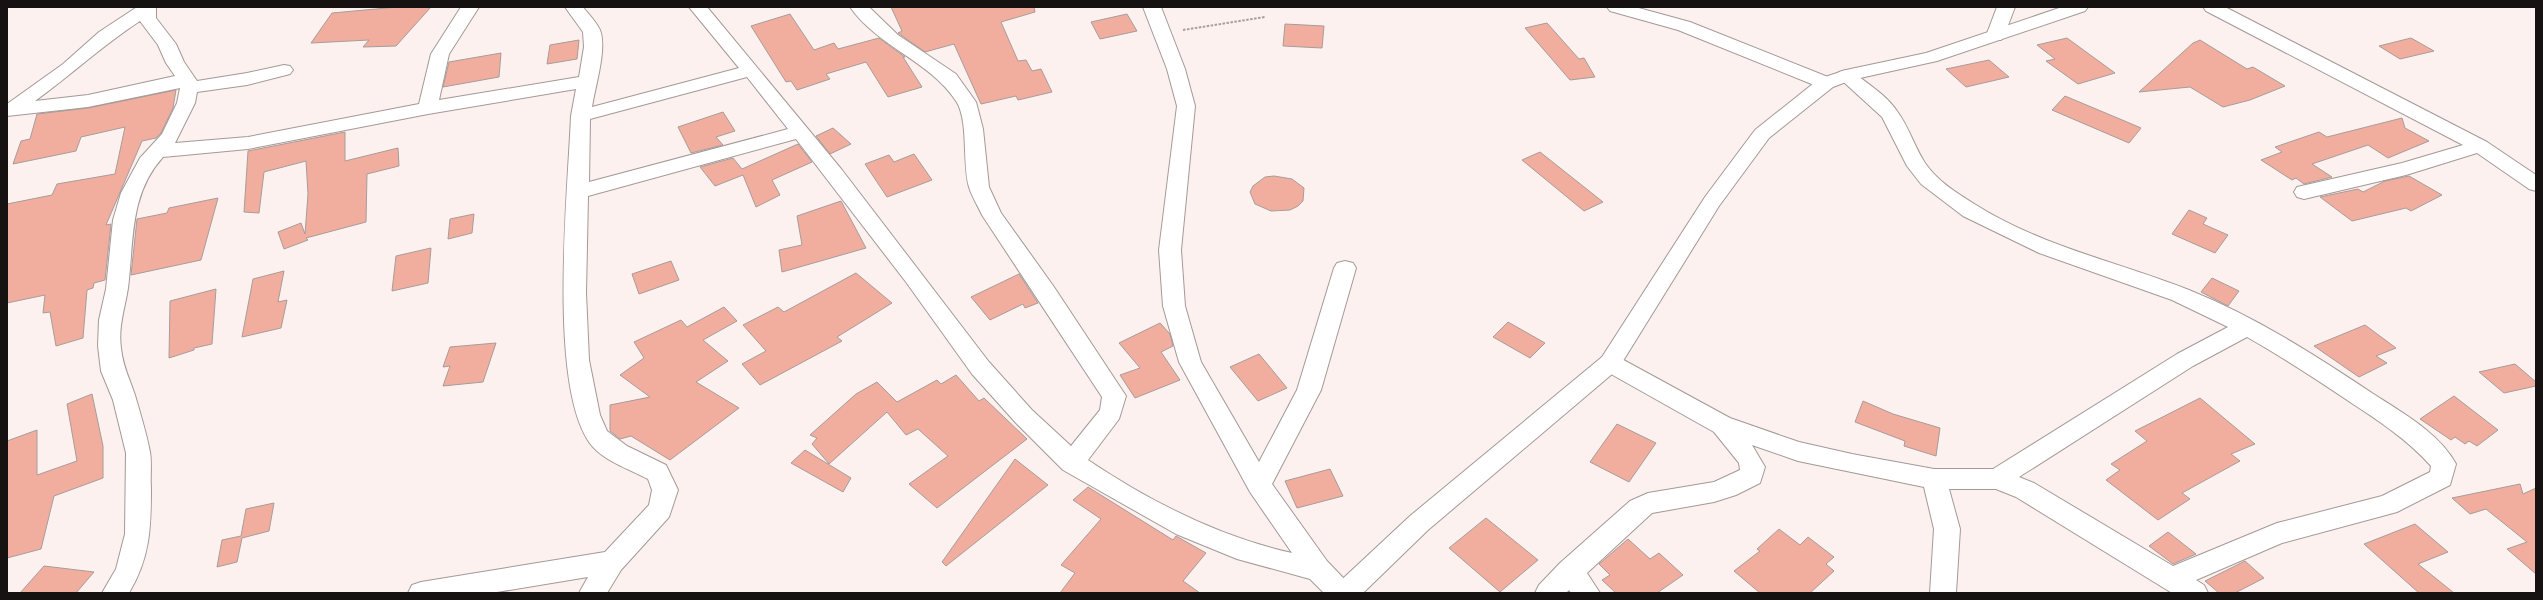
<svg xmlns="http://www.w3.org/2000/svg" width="2543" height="600" viewBox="0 0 2543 600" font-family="Georgia,serif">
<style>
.building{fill:#f1ae9f;stroke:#a79c9a}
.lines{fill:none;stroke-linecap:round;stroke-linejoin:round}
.minor-casing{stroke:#a39997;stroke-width:2}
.tertiary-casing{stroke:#a39997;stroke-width:2}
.path{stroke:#a79e9c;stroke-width:2;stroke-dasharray:2.5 1.5;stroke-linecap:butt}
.minor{fill:#fff;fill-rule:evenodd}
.tertiary{fill:#fff;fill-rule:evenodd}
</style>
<rect width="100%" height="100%" fill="#fcf1ee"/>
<g class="building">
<path d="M398 7H431L396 46 363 47 369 40 311 43 332 13Z"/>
<path d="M891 7H1034L1035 12 1001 22 1018 61 1026 60 1032 71 1041 69 1052 92 1018 100 1016 96 981 104 954 44 925 52 898 33 902 31Z"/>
<path d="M790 14 814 50 834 43 838 49 879 38 905 57H903L922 87 888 97 866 62 826 74 830 79 797 90 791 81 786 82 751 26Z"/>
<path d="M1127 14 1137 31 1100 39 1091 22Z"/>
<path d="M1547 23 1579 59 1584 58 1595 77 1570 80 1525 28Z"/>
<path d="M1285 24 1324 26 1322 48 1283 46Z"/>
<path d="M2067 38 2115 73 2078 84 2046 61 2055 59 2037 45Z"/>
<path d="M2411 38 2434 51 2400 59 2379 46Z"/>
<path d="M579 40 577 59 547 64 550 45Z"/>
<path d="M2200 40 2247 69 2253 67 2285 86 2250 100 2223 107 2190 87 2139 92 2193 43Z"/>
<path d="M501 53 499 77 443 87 449 62Z"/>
<path d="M1989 60 2009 77 1966 87 1946 69Z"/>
<path d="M176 90 173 108 161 133 156 138 142 141 106 225 111 224 105 280 94 283 93 288 87 290 83 338 56 346 50 312 43 313 45 295 7 303V204L52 195 57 184 115 174 125 127 81 137 76 151 13 164 21 141 30 139 37 114 88 108Z"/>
<path d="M2065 96 2127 122 2141 128 2129 143 2052 110Z"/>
<path d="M723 112 735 131 716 137 723 145 691 153 678 127Z"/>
<path d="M2402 118 2405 128 2429 141 2388 158 2368 145 2312 164 2332 177 2304 184 2296 178 2292 180 2261 160 2282 152 2275 147 2319 132 2327 137Z"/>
<path d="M833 128 851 144 830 154 816 136Z"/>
<path d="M345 132V161L398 148 399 166 367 174 366 222 306 238 308 240 284 249 278 232 301 223 305 234 308 194 306 161 264 172 259 213 244 212 248 151Z"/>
<path d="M798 144 812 162 772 180 780 195 756 207 743 175 715 186 700 167 733 158 742 169Z"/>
<path d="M1540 152 1603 202 1584 211 1522 160Z"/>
<path d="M914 154 932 180 887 197 865 164 889 155 894 162Z"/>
<path d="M1274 176 1292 179 1304 188 1303 201 1298 206 1290 210 1271 211 1255 204 1250 192 1253 186 1265 177Z"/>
<path d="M2409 176 2442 195 2411 211 2406 208 2352 221 2320 197 2358 189 2363 192 2385 181Z"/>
<path d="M218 198 201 260 131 275 137 219 167 213 169 208Z"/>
<path d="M841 201 866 248 782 272 779 250 802 245 797 216Z"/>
<path d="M2189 210 2207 218 2203 224 2228 235 2215 253 2172 234Z"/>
<path d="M474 214 472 233 448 239 450 219Z"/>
<path d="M431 248 428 283 392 291 396 256Z"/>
<path d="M671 261 679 280 639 294 632 274Z"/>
<path d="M284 271 278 302 287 300 281 328 242 337 253 279Z"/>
<path d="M856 273 892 303 837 337 842 341 760 385 742 364 766 351 743 325 778 307 784 312Z"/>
<path d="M1019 274 1038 303 1025 308 1023 304 990 320 971 297Z"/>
<path d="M2212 278 2239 291 2228 306 2201 292Z"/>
<path d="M216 289 212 344 194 348V350L169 358 170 301Z"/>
<path d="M724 307 737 321 703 340 728 361 696 382 739 408 670 460 631 436 620 439 610 431V405L650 397 620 375 644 358 634 342 681 320 687 327Z"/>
<path d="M1508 322 1545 343 1530 358 1493 337Z"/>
<path d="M1160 323 1170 334 1173 346 1161 352 1180 380 1135 398 1120 375 1140 368 1119 343Z"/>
<path d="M2365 325 2396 348 2376 356 2387 363 2359 377 2314 346Z"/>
<path d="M496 343 483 382 443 386 450 366 443 367 450 347Z"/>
<path d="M1259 354 1287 388 1258 401 1230 367Z"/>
<path d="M2515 364 2536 382V386L2504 393 2479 372Z"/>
<path d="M956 375 979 401 984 398 1027 439 937 508 909 484 948 456 918 429 906 435 887 412 829 464 812 444 817 438 810 435 856 394 877 382 897 402 937 380 941 384Z"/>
<path d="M92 394 103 446V478L54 496 41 549 7 558V441L37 430V475L77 461 67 404Z"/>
<path d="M2454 396 2498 430 2477 446 2469 441 2465 444 2455 437 2451 440 2420 419Z"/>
<path d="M2200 398 2255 444 2231 454 2240 461 2182 493 2190 499 2158 520 2106 480 2120 470 2111 464 2147 441 2135 431Z"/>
<path d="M1863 401 1893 414 1940 428 1936 456 1904 446 1905 441 1855 422Z"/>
<path d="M1617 424 1656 443 1629 482 1590 462Z"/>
<path d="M805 450 851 478 843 492 791 463Z"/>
<path d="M1015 459 1048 485 946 566 942 562Z"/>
<path d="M1330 469 1343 496 1297 508 1285 481Z"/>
<path d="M2520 484 2523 494 2536 488V574L2507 549 2527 542 2486 509 2470 514 2452 498Z"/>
<path d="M1088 487 1173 540 1176 536 1206 553 1183 581 1200 593H1060L1075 573 1061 565 1101 519 1073 500Z"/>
<path d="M274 503 269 531 242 538 237 562 217 567 222 540 241 536 246 509Z"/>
<path d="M1486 518 1538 560 1500 592 1449 548Z"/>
<path d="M2415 524 2448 552 2418 564 2454 593H2419L2364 544Z"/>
<path d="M1779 529 1800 545 1808 537 1834 557 1826 564 1834 571 1810 593H1760L1734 571 1760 551 1757 549Z"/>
<path d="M2168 532 2196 554 2173 564 2149 546Z"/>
<path d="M1628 539 1650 559 1659 553 1683 575 1657 593H1616L1602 580 1610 575 1599 564Z"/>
<path d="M2245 561 2264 578 2235 593H2219L2205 581Z"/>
<path d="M44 566 94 572 76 593H20Z"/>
</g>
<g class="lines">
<g class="minor-casing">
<g id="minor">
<path d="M137 7H156V18L176 44 184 62 197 81 247 73 284 65 290 66 293 70 290 74 247 85 197 92 195 103 175 143 248 137 419 104 431 54 461 7H479L449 54 439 100 579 77 584 47 583 32 565 7H583C588 14 599 24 601 33 606 53 595 87 592 107L739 68 689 7H707L842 170 989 362 1032 410 1071 446 1100 410 1102 397 982 215C978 206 972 197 969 187 962 164 969 120 956 101 930 61 878 47 850 7H869L898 35 956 74 976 102 983 129 989 187 1001 213 1054 287 1126 396 1119 419 1088 460C1149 501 1220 537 1292 553L1250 492 1179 362 1163 306 1159 250 1177 106 1167 69 1143 7H1161L1185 69 1195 106 1181 250 1185 306 1201 362 1259 462 1297 390 1334 268 1337 263 1345 261 1353 263 1356 268 1321 390 1272 484 1327 561 1350 585 1354 593H1324L1310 579 1237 559 1176 534 1063 470 1016 423 972 374 906 282 796 139 588 196 586 293 589 360 600 415 607 431 627 446 666 465 678 490 669 517 621 570 607 593H579L588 577 491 593H408L412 585 421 582 605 552 649 505 652 490 648 479C629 469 601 460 589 442 548 381 568 192 571 116L576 89 428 114 248 149 163 157C129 194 134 242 128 288 125 308 118 327 121 348 123 369 132 383 137 402 142 419 147 436 150 452 152 464 150 477 151 488 151 528 150 558 129 593H102L116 569 125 534 126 453 113 400 101 371 98 346 99 320 106 289 113 220 121 193 140 158 162 134 177 103 180 88 88 107 7 116V104L63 64 99 32ZM140 21 158 45 166 63 175 76 88 95 35 101C71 75 103 45 140 21ZM747 77 788 129 589 182 590 119Z"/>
<path d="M1607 7H1635L1690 22 1833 79 1835 83 1833 87H1819L1678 30 1610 11Z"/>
<path d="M1997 7H2015L2004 36 2001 40H1989L1986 36Z"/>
<path d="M2203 7H2225L2487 142 2536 175V191L2529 189 2477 153 2406 175 2304 199 2297 197 2294 192 2297 187 2402 163 2463 145 2206 11Z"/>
<path d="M1846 70 1853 72C1868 84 1886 95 1897 111 1909 127 1914 146 1925 163 1937 181 1958 194 1976 205 2041 246 2118 262 2189 290 2256 317 2315 355 2375 395 2403 413 2440 434 2456 464L2450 485 2397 512 2282 543 2196 580 2204 585 2208 593H2172L2016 497 1996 489H1949L1960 529 1956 593H1930L1934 529 1924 487 1798 461 1752 445 1765 467 1760 483 1736 495 1714 502 1652 513 1587 573 1600 593H1571L1569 590 1566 593H1535L1539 585 1560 563 1630 501 1648 493 1714 482 1740 470 1739 463 1714 432 1602 369 1598 363 1602 357 1610 354 1618 357 1730 418 1799 442 1852 454 1934 469H1993L2177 354 2228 327 2172 300 2039 253 1963 216 1921 184 1907 166 1882 117 1837 76 1839 72ZM2247 337C2282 357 2316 379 2350 402 2379 421 2408 440 2431 466L2430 472 2382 496 2277 523 2173 566 2034 483 2019 477 2193 366Z"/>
</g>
</g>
<g class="tertiary-casing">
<path id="tertiary" d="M2062 7H2088L2085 11 1937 61 1851 80 1833 87 1769 138 1719 206 1618 369 1428 530 1363 593H1332L1336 585 1410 516 1602 357 1705 197 1755 130 1819 79 1846 70 1926 53Z"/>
</g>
<path class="path" d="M1183 30 1265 17"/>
<use href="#minor" class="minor"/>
<use href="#tertiary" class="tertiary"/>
</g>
<rect width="2543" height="600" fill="none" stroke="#161211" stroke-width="16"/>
</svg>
